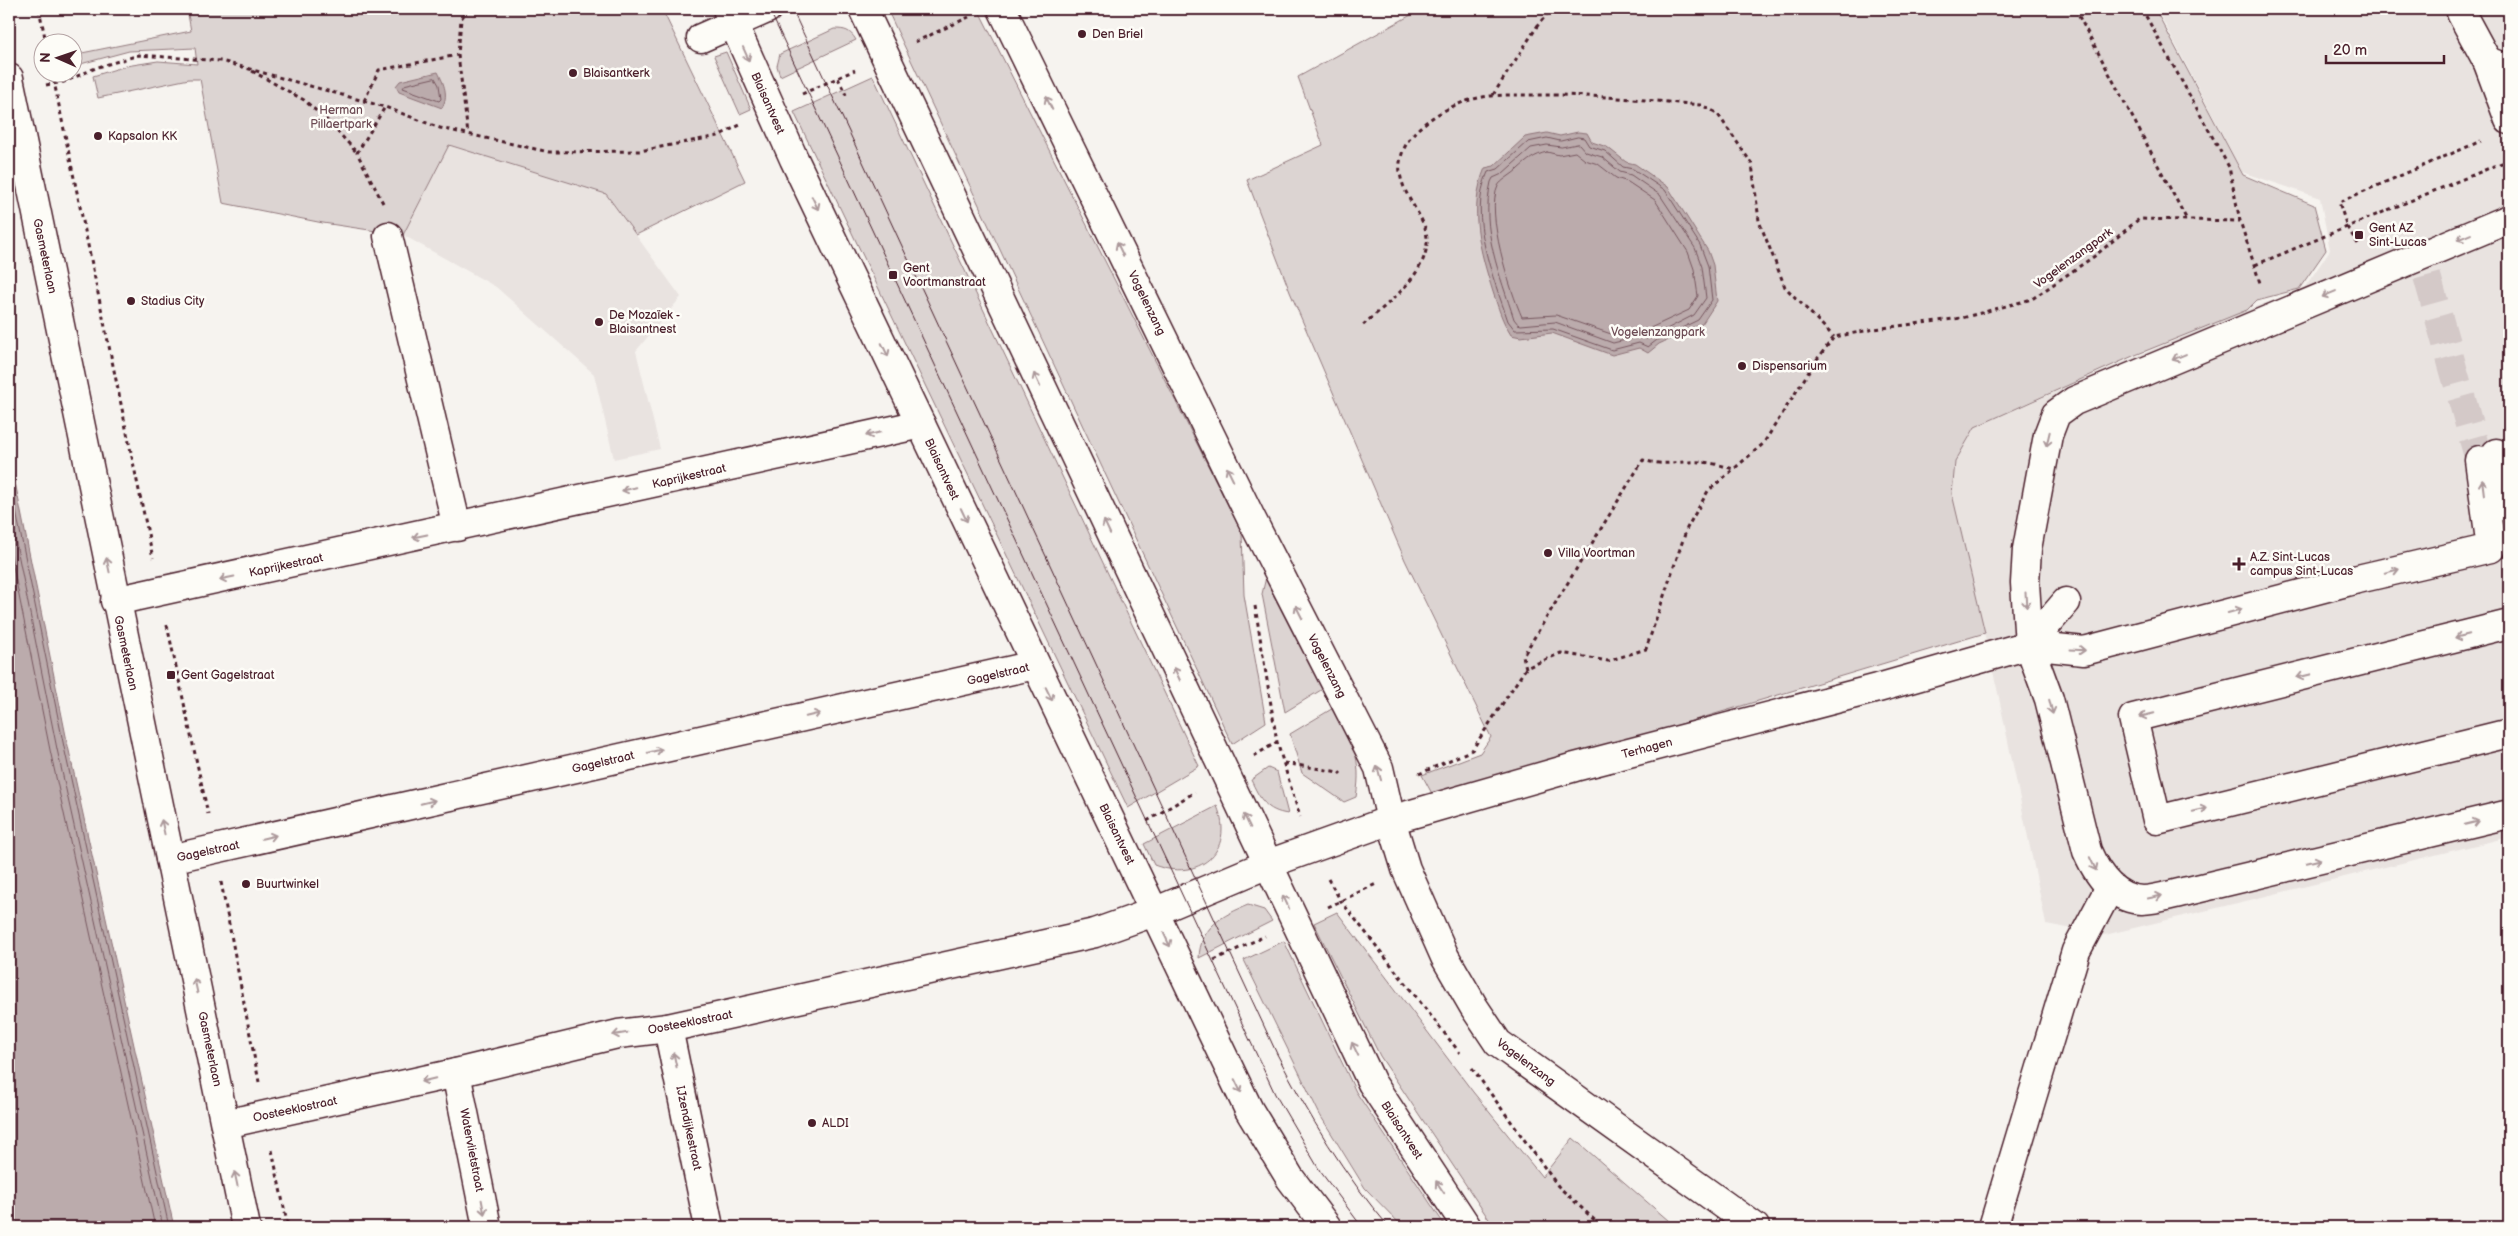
<svg xmlns="http://www.w3.org/2000/svg" width="2518" height="1236" viewBox="0 0 2518 1236" font-family="'Balsamiq Sans',sans-serif">
<style>
.built{fill:#e9e3e0}
.green{fill:#dcd4d2;stroke:#937a7e}
.water{fill:#bbabac;stroke:#8e7378}
.lines{fill:none;stroke-linecap:round;stroke-linejoin:round}
.shore{stroke:#77575f;stroke-width:1}
.minor-tunnel{stroke:#d4c9c8;stroke-width:28;stroke-dasharray:28 14;stroke-linecap:butt}
.minor-casing{stroke:#4a1f2b;stroke-width:31}
.major-casing{stroke:#4a1f2b;stroke-width:31}
.path{stroke:#4a1f2b;stroke-width:3;stroke-dasharray:4 4;stroke-linecap:butt}
.minor{stroke:#fdfcf7;stroke-width:28}
.major{stroke:#fdfcf7;stroke-width:28}
.tram{stroke:#4a1f2b;stroke-width:1}
.oneway{stroke:#ac999b}
.poi-dot{fill:#4a1f2b;stroke:#fdfcf7;stroke-width:2}
.labels{text-anchor:middle;stroke-width:5;stroke-linejoin:round;paint-order:stroke}
.poi-label{font-size:12px;fill:#4a1f2b;stroke:#fdfcf7;text-anchor:start}
.street-label{font-size:12px;fill:#4a1f2b;stroke:#fdfcf7}
.park-label{font-size:12px;fill:#6e4c55;stroke:#fdfcf7}
</style>
<rect width="100%" height="100%" fill="#f6f3ef"/>
<filter id="ink" filterUnits="userSpaceOnUse"><feTurbulence type="fractalNoise" baseFrequency=".02" numOctaves="2"/><feDisplacementMap in="SourceGraphic" scale="10" xChannelSelector="R" yChannelSelector="G"/><feConvolveMatrix kernelMatrix="1 2 1 2 8 2 1 2 1" color-interpolation-filters="sRGB"/></filter>
<g filter="url(#ink)">
<g class="built">
<path d="M2157 9H2509V837L2105 935 2046 924 1998 693 1952 494 1955 462 1975 427 2235 314 2303 290 2330 250 2320 198 2242 172Z"/>
<path d="M448 145 606 194 681 297 636 351 660 449 614 459 594 374 496 287 403 235Z"/>
</g>
<g class="green">
<path d="M187 9H662L745 181 636 235 606 194 449 145 403 235 323 223 223 203 200 79H189L98 98 93 76 126 66 158 61 197 64 195 48 129 51 73 66 72 55 191 31Z"/>
<path d="M887 9H978L1242 533 1244 595 1266 722 1232 744Z"/>
<path d="M1422 9H2155L2243 175 2314 205 2326 250 2299 289 2257 300 2247 310 2133 356 1975 427 1955 462 1952 494 1985 633 1498 779 1436 801 1422 775 1480 753 1491 737 1405 560 1290 292 1247 180 1323 145 1298 77Z"/>
<path d="M834 29C845 29 850 30 856 40L780 76 777 66 780 54Z"/>
<path d="M726 52 751 109 740 114 714 56Z"/>
<path d="M873 76 1199 766 1128 808 794 112Z"/>
<path d="M1267 573 1326 687 1285 712 1262 594Z"/>
<path d="M1335 707C1351 742 1363 757 1356 797L1344 802 1302 773 1290 734Z"/>
<path d="M1268 768 1277 772 1288 814C1266 811 1260 799 1251 780Z"/>
<path d="M1217 806C1236 852 1198 882 1154 865L1144 844Z"/>
<path d="M1248 905 1264 910 1272 921 1199 958C1200 927 1223 915 1248 905Z"/>
<path d="M1337 912 1473 1092 1542 1177 1573 1138 1676 1227H1494L1380 1056 1314 923Z"/>
<path d="M1284 941 1356 1092 1446 1227H1403L1365 1188 1320 1115 1244 960Z"/>
</g>
<g class="water">
<path d="M438 72C444 84 449 95 442 108L399 92 396 86 400 81Z"/>
<path d="M1578 132 1587 133 1592 142 1607 147 1626 162 1635 164 1668 187 1708 251 1713 265 1717 301 1702 324 1659 344 1648 353 1639 348 1612 355 1552 333 1521 337 1511 335C1502 321 1498 307 1493 292 1480 251 1468 209 1485 168L1494 166 1525 137 1547 133 1560 136Z"/>
<path d="M9 452 68 746 174 1227H9Z"/>
</g>
<g class="lines">
<g class="shore">
<path d="M435 78 439 85 441 99 439 101 403 88 405 85Z"/>
<path d="M1578 137 1584 138 1589 146 1605 151 1623 167 1633 169 1665 190 1700 245 1708 266 1712 300 1698 320 1657 340 1648 347 1639 343 1612 350 1553 329 1515 330 1508 321C1494 279 1467 216 1488 172L1498 169 1528 142 1547 138 1560 141Z"/>
<path d="M1579 144 1586 152 1602 157 1620 172 1631 175 1660 195 1695 248 1702 267 1706 298 1694 315 1647 339 1638 337 1613 343 1555 322 1521 325 1518 324 1514 319C1500 275 1480 229 1491 182L1493 178 1502 174 1531 148 1547 145 1561 147Z"/>
<path d="M1547 152 1559 155 1575 152 1585 160 1598 164 1616 178 1628 182 1655 200 1688 252 1694 269 1698 296 1689 310 1646 330H1635L1614 335 1556 315 1522 317C1510 290 1485 213 1498 186 1500 181 1513 174 1518 169 1528 160 1534 155 1547 152Z"/>
<path d="M9 477 64 747 169 1227"/>
<path d="M9 508 57 749 163 1227"/>
<path d="M9 546 50 750 155 1227"/>
</g>
<path class="minor-tunnel" d="M2427 276 2479 460"/>
<g class="minor-casing">
<g id="minor">
<path d="M1002 9 1251 518 1379 768 1391 820 1406 869 1445 957 1474 1007 1498 1043 1755 1227"/>
<path d="M2461 9V13L2487 61 2509 69"/>
<path d="M2486 58 2509 120"/>
<path d="M2509 219 2074 401 2056 414 2048 435 2027 549 2025 583 2029 645 2049 699 2087 851C2097 874 2113 899 2142 900 2156 900 2173 894 2188 891L2509 814"/>
<path d="M388 236 457 527"/>
<path d="M2496 453 2509 508"/>
<path d="M115 601 921 424"/>
<path d="M2509 624 2133 718 2157 820 2509 733"/>
<path d="M2029 645 2066 602"/>
<path d="M170 859 1035 665"/>
<path d="M1268 864 1391 820 1575 767 1878 688 2029 645 2084 651 2358 579 2491 548 2479 460"/>
<path d="M668 1028 709 1227"/>
<path d="M456 1073 487 1227"/>
<path d="M225 1124 456 1073 618 1034 668 1028 1095 933 1154 912"/>
<path d="M1993 1227 2076 951 2110 887"/>
</g>
</g>
<g class="major-casing">
<g id="major">
<path d="M727 9 794 159 1249 1110 1290 1178 1327 1227"/>
<path d="M863 9 1372 1083 1467 1227"/>
<path d="M701 38 767 9"/>
<path d="M9 78 246 1227"/>
<path d="M1154 912 1268 864"/>
</g>
</g>
<g class="path">
<path d="M39 9 46 42"/>
<path d="M2075 9 2187 220"/>
<path d="M2142 9 2229 167 2240 221 2261 286"/>
<path d="M915 42 969 17"/>
<path d="M458 55 468 134"/>
<path d="M252 71 304 100 331 124 357 153"/>
<path d="M52 72 153 558"/>
<path d="M838 78 846 95"/>
<path d="M46 85 64 82 98 67 139 55 221 61 385 107 440 128 549 152 640 151 718 136 740 125"/>
<path d="M802 94 855 70"/>
<path d="M1493 95 1538 25 1551 9"/>
<path d="M364 101 379 70 458 55 461 19 468 9"/>
<path d="M383 203 357 153 385 107"/>
<path d="M2358 244 2347 227 2339 202 2481 141"/>
<path d="M2255 265 2509 160"/>
<path d="M1363 325C1389 302 1440 266 1424 225 1416 207 1403 193 1400 173 1398 158 1405 143 1415 132 1430 117 1450 106 1470 100 1490 94 1511 95 1531 95 1587 94 1644 100 1701 105L1717 113 1752 164 1759 221 1785 287 1834 337"/>
<path d="M1255 606 1277 742 1300 817"/>
<path d="M167 625 208 814"/>
<path d="M1526 668 1523 656 1643 460C1664 466 1670 462 1690 462 1705 461 1718 464 1733 469"/>
<path d="M1254 756 1277 742"/>
<path d="M1284 763 1339 772 1341 774"/>
<path d="M1419 774 1472 750 1526 668 1561 653 1608 661 1646 649 1687 528 1708 491 1763 444 1815 362 1834 337 1875 329 1962 318 2032 299 2096 255 2139 219 2240 221"/>
<path d="M1147 821 1195 792"/>
<path d="M1328 879 1341 901 1460 1053"/>
<path d="M221 882 259 1082"/>
<path d="M1328 907 1376 884"/>
<path d="M1214 960 1265 936"/>
<path d="M1472 1068 1558 1186 1602 1227"/>
<path d="M272 1150 288 1227"/>
<path d="M1013 1222 1018 1227"/>
</g>
<use href="#minor" class="minor"/>
<use href="#major" class="major"/>
<g class="tram">
<path d="M769 9 1275 1094 1320 1171 1362 1227"/>
<path d="M792 9 1277 1054C1309 1116 1344 1175 1389 1227"/>
</g>
</g>
<defs><path id="oneway-shaft" d="M-6 0H5M1.5-3L5.5 0L1.5 3" fill="none" stroke-width="1.6" stroke-linecap="round" stroke-linejoin="round" transform="scale(1.25)"/></defs>
<g class="oneway">
<use href="#oneway-shaft" transform="translate(746 54) rotate(66)"/>
<use href="#oneway-shaft" transform="translate(1049 103) rotate(-116)"/>
<use href="#oneway-shaft" transform="translate(815 203) rotate(64)"/>
<use href="#oneway-shaft" transform="translate(2464 237) rotate(157)"/>
<use href="#oneway-shaft" transform="translate(1120 249) rotate(-116)"/>
<use href="#oneway-shaft" transform="translate(2329 294) rotate(157)"/>
<use href="#oneway-shaft" transform="translate(885 350) rotate(64)"/>
<use href="#oneway-shaft" transform="translate(2179 357) rotate(157)"/>
<use href="#oneway-shaft" transform="translate(1037 380) rotate(-115)"/>
<use href="#oneway-shaft" transform="translate(873 434) rotate(167)"/>
<use href="#oneway-shaft" transform="translate(2048 439) rotate(103)"/>
<use href="#oneway-shaft" transform="translate(1230 474) rotate(-116)"/>
<use href="#oneway-shaft" transform="translate(2483 487) rotate(-97)"/>
<use href="#oneway-shaft" transform="translate(629 489) rotate(167)"/>
<use href="#oneway-shaft" transform="translate(964 515) rotate(65)"/>
<use href="#oneway-shaft" transform="translate(1107 527) rotate(-115)"/>
<use href="#oneway-shaft" transform="translate(420 536) rotate(168)"/>
<use href="#oneway-shaft" transform="translate(108 565) rotate(-102)"/>
<use href="#oneway-shaft" transform="translate(2392 571) rotate(-13)"/>
<use href="#oneway-shaft" transform="translate(227 578) rotate(168)"/>
<use href="#oneway-shaft" transform="translate(2026 600) rotate(86)"/>
<use href="#oneway-shaft" transform="translate(2235 611) rotate(-15)"/>
<use href="#oneway-shaft" transform="translate(1299 612) rotate(-117)"/>
<use href="#oneway-shaft" transform="translate(2462 636) rotate(166)"/>
<use href="#oneway-shaft" transform="translate(2078 650) rotate(3)"/>
<use href="#oneway-shaft" transform="translate(1177 674) rotate(-115)"/>
<use href="#oneway-shaft" transform="translate(2304 676) rotate(166)"/>
<use href="#oneway-shaft" transform="translate(1049 694) rotate(64)"/>
<use href="#oneway-shaft" transform="translate(2051 707) rotate(76)"/>
<use href="#oneway-shaft" transform="translate(813 715) rotate(-13)"/>
<use href="#oneway-shaft" transform="translate(2147 715) rotate(166)"/>
<use href="#oneway-shaft" transform="translate(655 751) rotate(-13)"/>
<use href="#oneway-shaft" transform="translate(1379 773) rotate(-106)"/>
<use href="#oneway-shaft" transform="translate(428 802) rotate(-13)"/>
<use href="#oneway-shaft" transform="translate(2200 810) rotate(-14)"/>
<use href="#oneway-shaft" transform="translate(1247 821) rotate(-116)"/>
<use href="#oneway-shaft" transform="translate(2472 823) rotate(-14)"/>
<use href="#oneway-shaft" transform="translate(163 827) rotate(-102)"/>
<use href="#oneway-shaft" transform="translate(269 837) rotate(-13)"/>
<use href="#oneway-shaft" transform="translate(2314 861) rotate(-14)"/>
<use href="#oneway-shaft" transform="translate(2093 864) rotate(65)"/>
<use href="#oneway-shaft" transform="translate(2155 897) rotate(-11)"/>
<use href="#oneway-shaft" transform="translate(1286 902) rotate(-115)"/>
<use href="#oneway-shaft" transform="translate(1167 940) rotate(65)"/>
<use href="#oneway-shaft" transform="translate(196 986) rotate(-102)"/>
<use href="#oneway-shaft" transform="translate(620 1034) rotate(170)"/>
<use href="#oneway-shaft" transform="translate(1355 1049) rotate(-116)"/>
<use href="#oneway-shaft" transform="translate(675 1060) rotate(-102)"/>
<use href="#oneway-shaft" transform="translate(428 1080) rotate(167)"/>
<use href="#oneway-shaft" transform="translate(1238 1086) rotate(64)"/>
<use href="#oneway-shaft" transform="translate(236 1179) rotate(-102)"/>
<use href="#oneway-shaft" transform="translate(1440 1187) rotate(-124)"/>
<use href="#oneway-shaft" transform="translate(483 1207) rotate(79)"/>
</g>
</g>
<g class="poi-dot">
<circle cx="1082" cy="34" r="5"/>
<circle cx="573" cy="73" r="5"/>
<circle cx="98" cy="136" r="5"/>
<rect x="2354" y="230" width="10" height="10" rx="2.5"/>
<rect x="888" y="270" width="10" height="10" rx="2.5"/>
<circle cx="131" cy="301" r="5"/>
<circle cx="599" cy="322" r="5"/>
<circle cx="1742" cy="366" r="5"/>
<circle cx="1548" cy="553" r="5"/>
<path d="M2236.5 556.5h5v5h5v5h-5v5h-5v-5h-5v-5h5z"/>
<rect x="166" y="670" width="10" height="10" rx="2.5"/>
<circle cx="246" cy="884" r="5"/>
<circle cx="812" cy="1123" r="5"/>
</g>
<g class="labels">
<g class="poi-label">
<text x="1092" y="38">Den Briel</text>
<text x="583" y="77">Blaisantkerk</text>
<text x="108" y="140">Kapsalon KK</text>
<text x="2369" y="232">Gent AZ<tspan x="2369" dy="14">Sint-Lucas</tspan></text>
<text x="903" y="272">Gent<tspan x="903" dy="14">Voortmanstraat</tspan></text>
<text x="141" y="305">Stadius City</text>
<text x="609" y="319">De Mozaïek -<tspan x="609" dy="14">Blaisantnest</tspan></text>
<text x="1752" y="370">Dispensarium</text>
<text x="1558" y="557">Villa Voortman</text>
<text x="2250" y="561">A.Z. Sint-Lucas<tspan x="2250" dy="14">campus Sint-Lucas</tspan></text>
<text x="181" y="679">Gent Gagelstraat</text>
<text x="256" y="888">Buurtwinkel</text>
<text x="822" y="1127">ALDI</text>
</g>
<g class="street-label">
<text transform="translate(768 103) rotate(66)" y="4">Blaisantvest</text>
<text transform="translate(45 256) rotate(78)" y="4">Gasmeterlaan</text>
<text transform="translate(2073 258) rotate(-36)" y="4">Vogelenzangpark</text>
<text transform="translate(1147 303) rotate(64)" y="4">Vogelenzang</text>
<text transform="translate(942 469) rotate(65)" y="4">Blaisantvest</text>
<text transform="translate(689 476) rotate(-13)" y="4">Kaprijkestraat</text>
<text transform="translate(286 565) rotate(-12)" y="4">Kaprijkestraat</text>
<text transform="translate(126 653) rotate(78)" y="4">Gasmeterlaan</text>
<text transform="translate(1327 666) rotate(63)" y="4">Vogelenzang</text>
<text transform="translate(998 674) rotate(-13)" y="4">Gagelstraat</text>
<text transform="translate(1647 748) rotate(-15)" y="4">Terhagen</text>
<text transform="translate(603 762) rotate(-13)" y="4">Gagelstraat</text>
<text transform="translate(1117 834) rotate(64)" y="4">Blaisantvest</text>
<text transform="translate(208 851) rotate(-12)" y="4">Gagelstraat</text>
<text transform="translate(690 1022) rotate(-11)" y="4">Oosteeklostraat</text>
<text transform="translate(210 1049) rotate(78)" y="4">Gasmeterlaan</text>
<text transform="translate(1526 1062) rotate(37)" y="4">Vogelenzang</text>
<text transform="translate(295 1109) rotate(-12)" y="4">Oosteeklostraat</text>
<text transform="translate(689 1128) rotate(78)" y="4">IJzendijkestraat</text>
<text transform="translate(1402 1130) rotate(57)" y="4">Blaisantvest</text>
<text transform="translate(472 1150) rotate(79)" y="4">Watervlietstraat</text>
</g>
<g class="park-label">
<text x="341" y="114">Herman<tspan x="341" dy="14">Pillaertpark</tspan></text>
<text x="1658" y="336">Vogelenzangpark</text>
</g>
</g>
<rect width="2518" height="1236" fill="none" stroke="#fdfcf7" stroke-width="30"/>
<rect x="15" y="15" width="2488" height="1206" fill="none" stroke="#4a1f2b" stroke-width="2" filter="url(#ink)"/>
<g transform="translate(58 58) rotate(272)"><circle r="24" fill="#fdfcf7" stroke="#b5a4a5"/>
<path d="M0-4L9 19L0 12L-9 19Z" fill="#4a1f2b"/>
<text y="-8" font-size="14" font-weight="bold" text-anchor="middle" fill="#4a1f2b">N</text>
</g>
<path d="M2326 55v8h118v-8" fill="none" stroke="#4a1f2b" stroke-width="2.5"/>
<text x="2333" y="55" font-size="15" fill="#4a1f2b" stroke="#fdfcf7" stroke-width="4" paint-order="stroke">20 m</text>
</svg>
